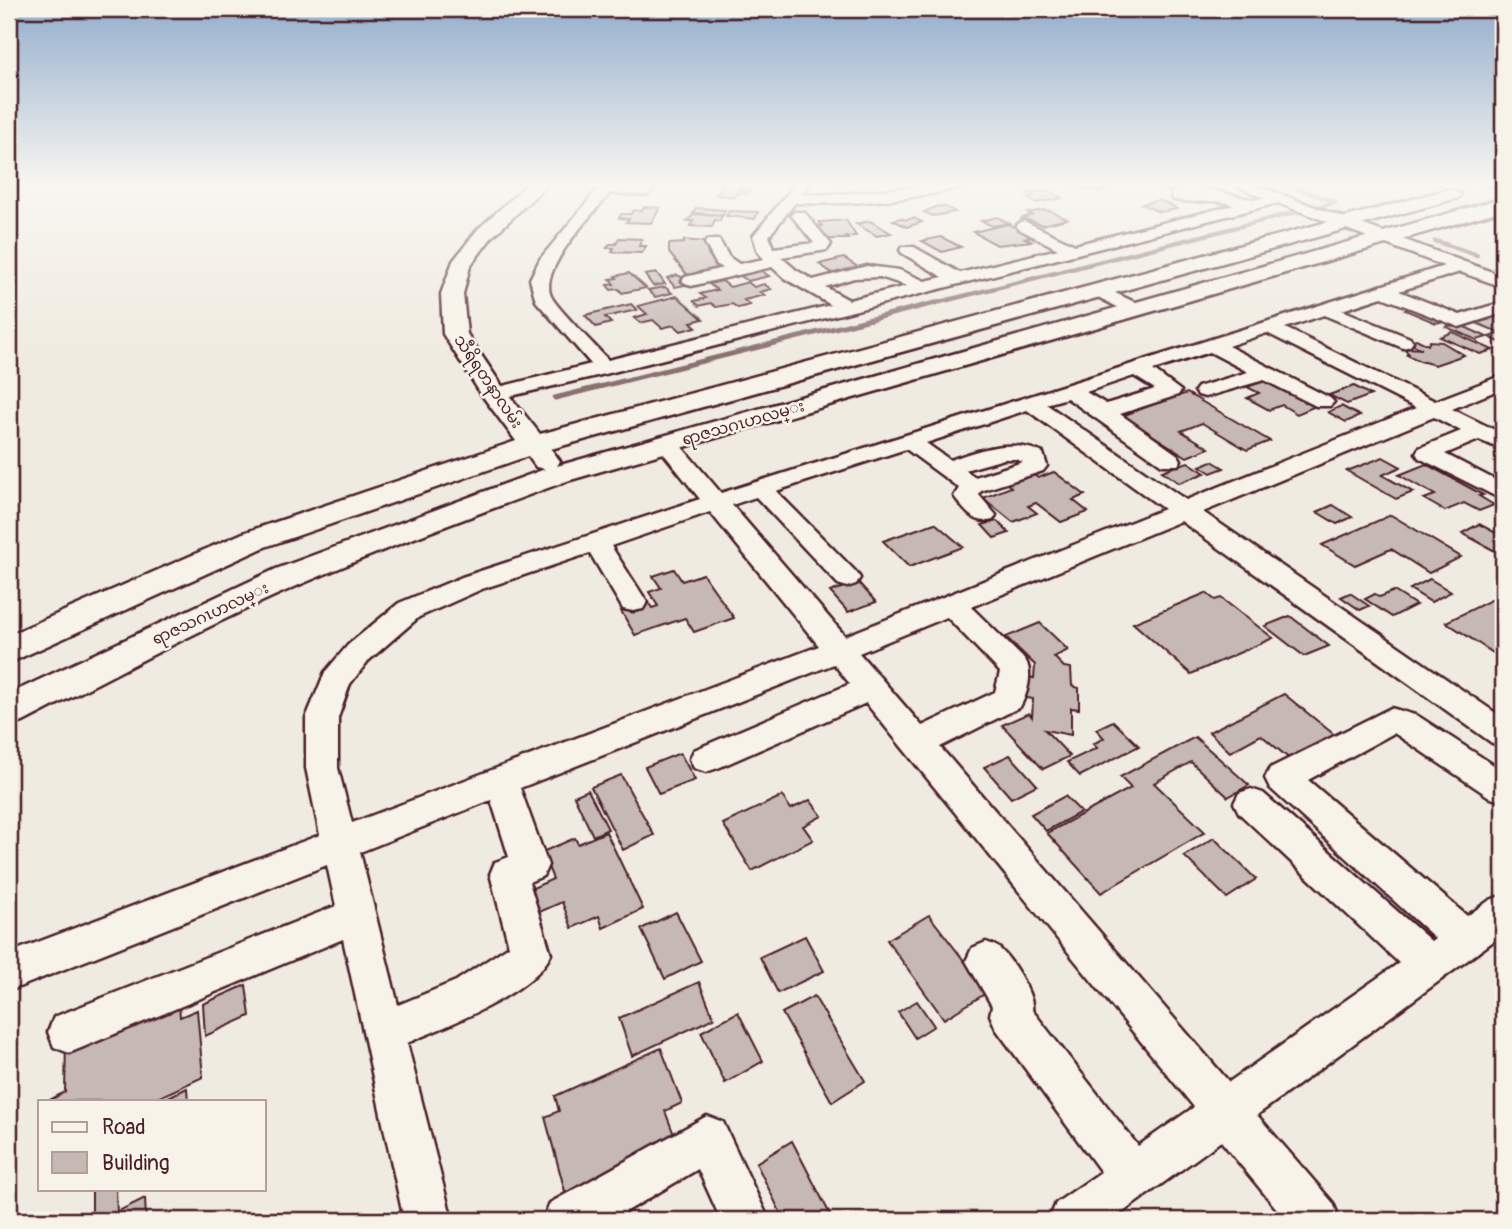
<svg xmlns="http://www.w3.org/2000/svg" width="1512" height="1229" viewBox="0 0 1512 1229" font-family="Pangolin,'Noto Sans Myanmar',sans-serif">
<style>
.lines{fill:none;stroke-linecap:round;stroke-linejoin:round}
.stream-far1{stroke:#8b6f72;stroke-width:4.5}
.stream{stroke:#8b6f72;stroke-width:5}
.building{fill:#c6b8b3;stroke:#4a1f2b;stroke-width:2}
.minor-casing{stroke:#4a1f2b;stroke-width:5}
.major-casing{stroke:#4a1f2b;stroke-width:5}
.minor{fill:#f7f3e8;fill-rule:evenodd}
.major{fill:#f7f3e8;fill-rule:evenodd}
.labels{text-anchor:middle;stroke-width:5;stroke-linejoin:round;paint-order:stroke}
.far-street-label{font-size:16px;fill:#4a1f2b;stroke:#f7f3e8}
</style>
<rect width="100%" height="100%" fill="#f0ebe0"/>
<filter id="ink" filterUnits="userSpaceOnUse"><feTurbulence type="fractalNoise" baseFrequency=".0143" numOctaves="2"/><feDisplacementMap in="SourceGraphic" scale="14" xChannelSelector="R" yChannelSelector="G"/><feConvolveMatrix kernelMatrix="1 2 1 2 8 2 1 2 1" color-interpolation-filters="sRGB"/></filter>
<g filter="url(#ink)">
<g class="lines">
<g class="stream-far1">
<path d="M1283 183 1335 202"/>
<path d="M1314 208 1334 203"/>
<path d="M1435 241 1477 255"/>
<path d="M928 305 1301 211"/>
</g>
<path class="stream" d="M555 398 935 303"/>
</g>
<g class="building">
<path d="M724 183 743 184 739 190H749L747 194 737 193 735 197 716 195Z"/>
<path d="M1070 183H1118L1100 187 1107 190 1098 192 1091 189 1085 190Z"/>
<path d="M1178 183 1192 189 1173 193 1157 186Z"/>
<path d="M1047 190 1062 198 1036 203 1027 198 1034 196 1028 193Z"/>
<path d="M1159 200 1175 207H1173L1177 209 1159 212 1142 204Z"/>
<path d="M938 206 946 207 955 212 933 216 924 212Z"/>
<path d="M644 207 660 208 651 223 626 222 629 219 619 218 621 214H631L634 210 641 211Z"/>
<path d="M696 208 725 210 723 215 693 213Z"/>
<path d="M1043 210 1051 211 1067 219 1043 225 1022 218 1032 215 1028 213Z"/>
<path d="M729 211 758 212 755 219 726 216Z"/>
<path d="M694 214 722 216 720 221 715 220 712 227 690 226 693 221H687Z"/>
<path d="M997 217 1009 223 993 226 981 221Z"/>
<path d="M901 218 906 220 914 218 922 222 907 227 893 220Z"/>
<path d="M846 220 856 236 846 237 848 239H824L815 227 822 226 819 222Z"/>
<path d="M870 221 891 233 877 236 856 224Z"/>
<path d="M1008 224 1033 236 1025 238 1032 241 997 245 973 232Z"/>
<path d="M941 237 961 247 942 252 922 241Z"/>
<path d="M619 238 642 239 639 246H646L642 253 612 252 614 248H607L610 244H616Z"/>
<path d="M684 240 704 242 708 254 721 269 690 278 669 253V244L684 243Z"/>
<path d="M844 258 861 269 835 275 819 264Z"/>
<path d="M760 270 769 276 748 281 739 275Z"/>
<path d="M629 273 646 288 622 293 619 289 611 290 607 285 614 284 610 279 617 278 615 276Z"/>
<path d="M657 273 665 284 653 286 645 275Z"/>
<path d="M677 275 684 278 690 284 675 287 667 278Z"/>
<path d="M722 281 730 287 748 282 754 287 764 284 771 289 760 292 765 295 744 300 750 305 738 308 732 304 716 307 711 303 699 306 694 301 706 298 700 294 717 290 709 284Z"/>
<path d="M665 287 672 293 655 297 648 290Z"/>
<path d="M677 296 703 319 691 322 696 327 681 331 674 325 662 328 653 320 640 323 634 318 647 314 638 306Z"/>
<path d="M631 304 637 310 605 317 611 323 596 327 585 315Z"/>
<path d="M1412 307 1444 321 1436 323 1405 310Z"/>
<path d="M1482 310 1497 316 1503 315V344L1489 337 1501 333 1476 323 1487 320 1471 313Z"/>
<path d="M1456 323 1487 337 1477 340 1446 327Z"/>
<path d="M1452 332 1493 350 1480 354 1440 337Z"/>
<path d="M1416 339 1428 345 1430 341 1442 342 1464 355 1435 365 1420 361 1407 355 1409 354 1405 350 1409 348 1422 349 1407 342Z"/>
<path d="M1266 380 1301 398 1316 406 1297 414 1282 405 1269 410 1247 398 1259 393 1247 387Z"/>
<path d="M1354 386 1371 395 1347 404 1329 395Z"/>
<path d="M1146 390 1164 401 1187 393 1270 441 1247 450 1202 423 1181 431 1209 448 1187 457 1122 416 1146 407 1128 396Z"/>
<path d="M1341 406 1360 416 1346 422 1328 412Z"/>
<path d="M1383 457 1401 467 1382 475 1413 492 1396 499 1347 471Z"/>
<path d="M1212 461 1224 468 1211 473 1200 466Z"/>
<path d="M1188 462 1205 473 1179 483 1162 471Z"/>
<path d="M1426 464 1483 495 1479 496 1494 505 1479 511 1464 503 1445 511 1424 499 1435 495 1399 475Z"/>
<path d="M1020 465 1038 478 1054 472 1085 495 1073 500 1088 512 1061 522 1036 503 1028 506 1037 513 1013 522 983 498 1011 487 994 474Z"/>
<path d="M1333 505 1352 517 1337 524 1317 512Z"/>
<path d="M1391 515 1461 557 1429 573 1391 549 1355 565 1322 545Z"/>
<path d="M997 521 1009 533 994 538 982 525Z"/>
<path d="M935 523 963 547 909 567 883 541Z"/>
<path d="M1479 524 1500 535 1497 537 1503 540V547L1495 551 1462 533Z"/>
<path d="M674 569 682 581 703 574 734 618 694 632 685 618 635 635 621 611 648 602 652 608 658 606 649 592 661 588 653 576Z"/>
<path d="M1430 579 1451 592 1431 602 1410 589Z"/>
<path d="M858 582 876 602 848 612 830 592Z"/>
<path d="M1394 591 1416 605 1392 617 1365 599 1375 594 1380 597Z"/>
<path d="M1206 593 1215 600 1221 598 1273 638 1191 674 1133 623Z"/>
<path d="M1350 593 1369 606 1360 610 1341 597Z"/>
<path d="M1503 594V657L1501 658 1446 622Z"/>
<path d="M1290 616 1329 646 1304 656 1265 626Z"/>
<path d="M1040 623 1068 650 1054 657 1064 667 1071 668 1072 686 1079 688V709L1071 708V735L1045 730 1070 756 1043 769 1002 725 1029 713 1032 717 1033 699 1002 693 1004 673 1034 678 1035 665 1006 637Z"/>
<path d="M1284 694 1336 736 1291 760 1261 735 1230 752 1209 732Z"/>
<path d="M1113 721 1139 746 1080 776 1067 762 1097 748 1093 744 1104 738 1096 729Z"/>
<path d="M1195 737 1249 785 1228 797 1191 762 1154 783 1205 832 1101 893 1047 833 1131 788 1120 777Z"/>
<path d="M680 753 695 780 659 794 645 767Z"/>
<path d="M1010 755 1037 785 1011 798 984 767Z"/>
<path d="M621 775 654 835 623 850 591 787Z"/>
<path d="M588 790 608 829 593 836 574 796Z"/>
<path d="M782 796 791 809 810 800 822 816 803 826 813 840 752 871 723 824Z"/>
<path d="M1065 796 1081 812 1046 831 1031 814Z"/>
<path d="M606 832 643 909 603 928 599 916 572 928 562 902 535 914 526 891 553 879 542 852 575 838 578 844Z"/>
<path d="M1214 838 1256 879 1227 898 1184 856Z"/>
<path d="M676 912 701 961 665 979 641 929Z"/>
<path d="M929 915 988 992 944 1019 887 940Z"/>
<path d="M805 936 824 971 778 993 760 957Z"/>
<path d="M699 982 714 1018 632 1056 619 1018Z"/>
<path d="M246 985 250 1016 205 1036 203 1004Z"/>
<path d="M178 993 180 1017 197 1010 203 1077 151 1101H48L65 1092 66 1041Z"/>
<path d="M814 996 865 1081 832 1102 782 1013Z"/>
<path d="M917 1001 934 1026 915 1038 898 1012Z"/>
<path d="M738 1012 763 1061 725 1083 701 1032Z"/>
<path d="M661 1048 682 1103 665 1111 676 1140 566 1195 545 1117 559 1111 555 1096Z"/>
<path d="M187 1088 188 1101H160Z"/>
<path d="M792 1141 833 1220H784L756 1163Z"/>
<path d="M92 1189H116L117 1212 145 1198 146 1220H92Z"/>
</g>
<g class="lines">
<g class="minor-casing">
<g id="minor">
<path d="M603 183 640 186 643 183H658L649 194 644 195 610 193C593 214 538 269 551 296 557 309 596 346 608 360L831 305 784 278 772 267 691 286 682 281 685 277 723 268 716 264 705 243 707 240H719L729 257 739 264 764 259 758 252 753 236 796 183H810L802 194C859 197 913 183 970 183L968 186C911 200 853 205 795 203L769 236 773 248 814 243 791 215 794 212H804L831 244 827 250 781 257 796 270 813 280 867 266 899 270 925 281 943 277 902 253 900 250 902 247H914L960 273 1058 249 1019 229 1016 226 1019 223 1024 221 1075 245 1234 205C1209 196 1198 206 1172 199L1171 194C1195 173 1237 205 1264 198L1230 183H1250L1503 276V287L1460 272 1399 291 1460 315 1503 302V313L1459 327 1382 297 1342 310 1410 338 1413 342 1410 346 1403 348 1324 315 1285 328 1435 401 1503 375V388L1452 409 1503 434V450L1479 440 1445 454 1503 484V500L1419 458 1416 453 1419 448 1461 431 1434 417 1203 512 1503 718V747L1492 743 1181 521 971 607 1026 661C1033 674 1027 695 1020 707L940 747 1229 1082 1399 963 1239 813 1234 803 1239 793 1251 789 1263 793 1431 941 1435 938 1270 788 1265 778 1270 768 1391 708 1418 716 1503 771V802L1491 798 1394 733 1308 780 1467 916 1490 900 1503 895V934L1257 1115 1333 1203 1340 1220H1286L1221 1141 1112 1220H1049L1056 1203 1101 1172 996 1029 990 1015 992 1006 966 961 972 948 986 942C991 944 998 946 1001 950 1012 960 1035 996 1032 1010L1138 1146 1194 1107 866 703 718 768 706 772 694 768 690 759 694 750 850 684 834 664 520 788 548 865 543 876 529 882 551 954C534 993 446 1026 407 1043L452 1220H404L343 939 69 1053 54 1047 48 1032 54 1017 336 906 327 865 9 991V953L320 835 306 768V718L325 672 348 645 399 603 462 577 700 499 656 444 659 439H675L721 493 1444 266 1278 203 605 374 494 400 487 398 484 394 487 390 591 364 536 301 530 279 540 259ZM880 277 907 286 849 300 825 287 854 278ZM1267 333 1416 408 1186 500 1046 404 1067 398 1162 465H1178L1181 460 1178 455 1120 414 1178 395 1181 391 1153 370 1210 352 1248 372 1198 387 1195 391 1198 395 1205 397 1264 380 1316 406H1330L1334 402 1330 398 1228 346ZM1134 376 1155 389 1106 404 1086 392ZM1027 410 1164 509 845 636 732 505 756 497 838 584 847 587 856 584 860 578 856 572 776 491 906 449 959 488 954 496C964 510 974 525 993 520L996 515 979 495 981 491 1043 471 1047 466 1043 453C1012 438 981 449 950 460L926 443ZM1004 459H1015L1023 462 975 477 965 470ZM710 512 819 646 352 823 338 768V718L350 684 368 661 419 617 482 589 590 553 623 609 633 611 643 609 647 602 611 546ZM947 617 1000 672 995 692 922 726 859 653ZM491 800 509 857 495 862 490 874 509 946 456 981 398 1005 360 852Z"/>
<path d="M1484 183H1503V191Z"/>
<path d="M1098 285 1141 305 1144 309 1135 314 1129 313 1092 294 1089 290 1092 286Z"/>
<path d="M707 1116 723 1122 769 1220H721L698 1169 612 1220H543L550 1203Z"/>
</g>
</g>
<g class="major-casing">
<path id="major" d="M529 183H549L492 237 470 266 463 294 467 334 504 389 540 434 1446 190 1452 189 1461 194 1458 198 551 449 560 461 557 466 1503 198V210L567 481C477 514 387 547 299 585 205 626 114 675 23 722L9 726V694L276 569 545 469 536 467 528 456 265 547 9 663V635L243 533 516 441 481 394 443 334 441 294 453 261 478 229Z"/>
</g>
<use href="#minor" class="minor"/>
<use href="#major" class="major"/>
</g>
</g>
<linearGradient id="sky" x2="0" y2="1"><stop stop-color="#94aecc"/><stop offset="0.52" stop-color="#f8f6f1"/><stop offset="1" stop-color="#f8f6f1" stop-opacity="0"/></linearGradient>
<rect width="1512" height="355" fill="url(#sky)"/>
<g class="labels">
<g class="far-street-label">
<text transform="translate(489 381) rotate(56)" y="6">သီရိရတနာလမ်း</text>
<text transform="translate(743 422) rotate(-16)" y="6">ရာဇသဂၤဟလမ္း</text>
<text transform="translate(210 613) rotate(-25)" y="6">ရာဇသဂၤဟလမ္း</text>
</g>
</g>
<rect width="1512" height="1229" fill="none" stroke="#f7f3e8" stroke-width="35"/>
<rect x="18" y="18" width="1477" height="1194" fill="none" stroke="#4a1f2b" stroke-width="2.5" filter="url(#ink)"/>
<rect x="38" y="1100" width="228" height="91" fill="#f7f3e8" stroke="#b29e9c" stroke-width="2"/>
<rect x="52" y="1122" width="35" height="10" fill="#f7f3e8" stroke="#b29e9c" stroke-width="2"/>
<text x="102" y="1134" font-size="21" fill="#4a1f2b">Road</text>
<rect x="52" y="1152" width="35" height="21" fill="#c6b8b3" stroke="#b29e9c" stroke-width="2"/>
<text x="102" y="1170" font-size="21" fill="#4a1f2b">Building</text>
</svg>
